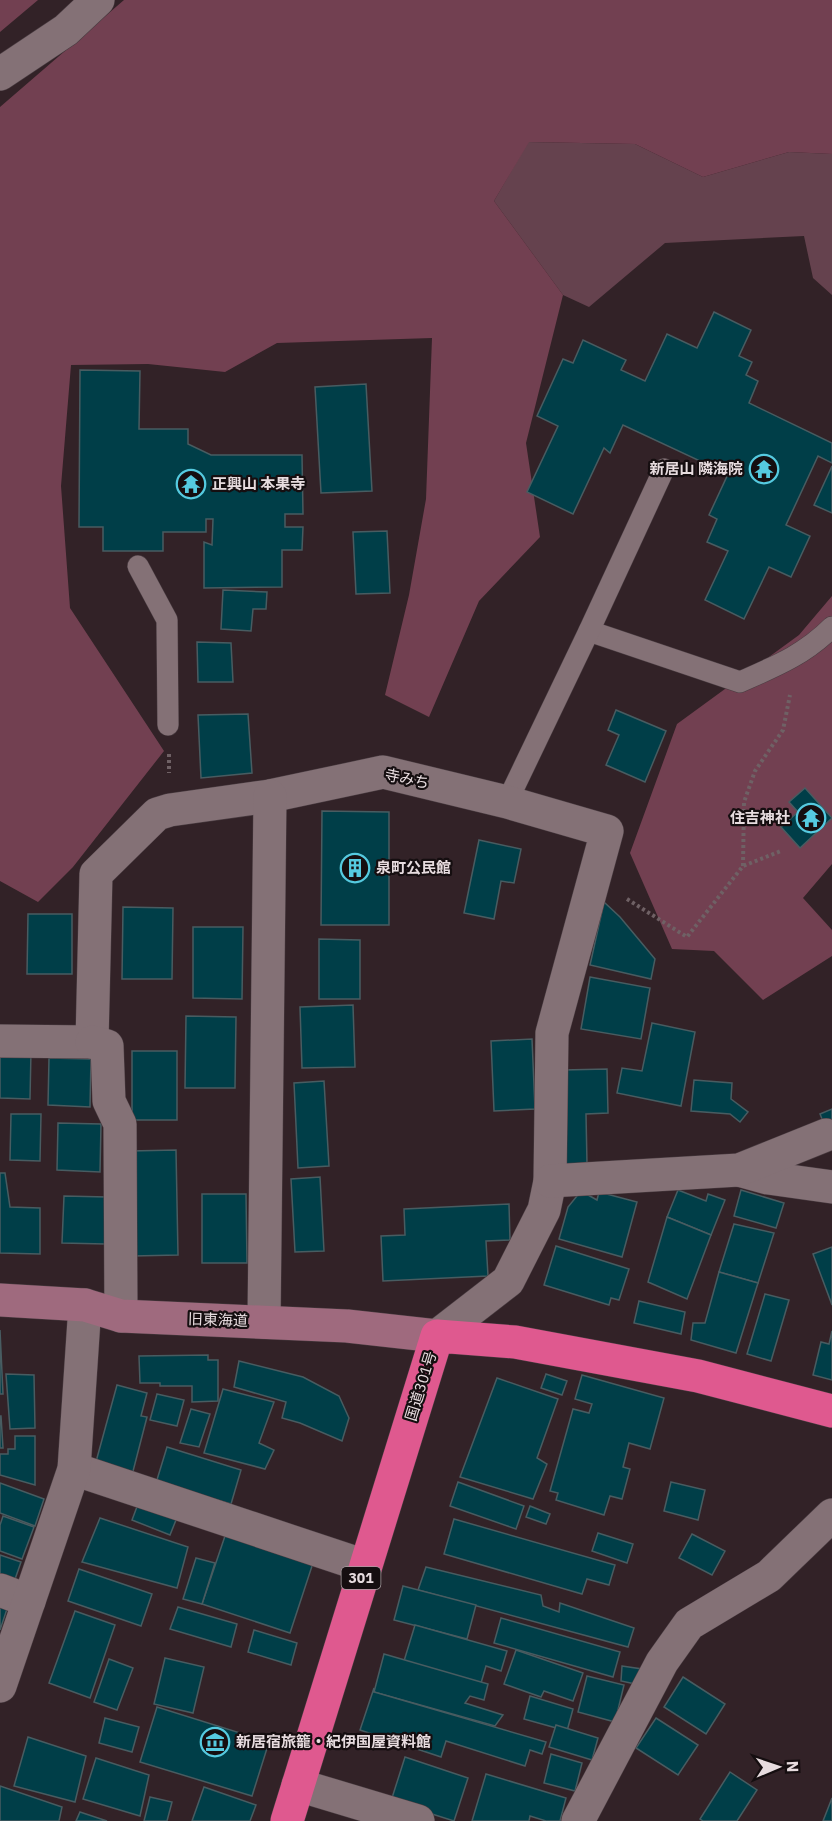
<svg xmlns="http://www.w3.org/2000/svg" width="832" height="1821" viewBox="0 0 832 1821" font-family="'IBM Plex Sans','Noto Sans JP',sans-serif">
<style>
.green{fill:#65424e}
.forest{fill:#724051}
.building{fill:#003e48;stroke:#485c61;stroke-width:1.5}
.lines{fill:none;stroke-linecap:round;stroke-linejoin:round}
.lane-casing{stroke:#4a3d42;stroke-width:22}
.street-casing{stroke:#4a3d42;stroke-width:34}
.secondary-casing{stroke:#4a3d42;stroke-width:34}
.highway-casing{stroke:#4a3d42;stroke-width:34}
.path{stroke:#6f6165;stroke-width:4;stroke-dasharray:3 3;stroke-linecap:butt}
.lane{stroke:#847176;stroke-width:21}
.street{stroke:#847176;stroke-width:33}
.secondary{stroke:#9f6a7e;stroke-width:33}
.highway{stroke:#df598f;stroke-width:33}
.labels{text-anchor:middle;stroke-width:4.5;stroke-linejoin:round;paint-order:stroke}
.shield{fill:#150e10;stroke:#a89ea1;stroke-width:1.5}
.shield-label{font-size:14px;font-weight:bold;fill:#e7dcdf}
.poi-label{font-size:15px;font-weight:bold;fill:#e7dcdf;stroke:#150e10;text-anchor:start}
.street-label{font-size:15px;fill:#e7dcdf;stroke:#150e10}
</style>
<rect width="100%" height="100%" fill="#322227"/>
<path class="green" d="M528 142 635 144 703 177 789 152 832 154V295L813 278 804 236 665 243 589 307 563 295 494 201Z"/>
<g class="forest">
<path d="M0 0H38L0 32Z"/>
<path d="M124 0H832V154L789 152 703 177 635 144 529 142 494 201 563 295 526 443 540 537 479 601 429 717 385 695 409 595 426 499 432 338 277 343 225 372 148 364 71 365 61 486 70 608 164 751 73 867 38 902 0 881V107Z"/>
<path d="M832 596V864L803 898 832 930V956L763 1000 714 951 672 949 630 853 677 724 799 635Z"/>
</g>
<g class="building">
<path d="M714 312 751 330 739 356 752 362 746 375 758 381 749 403 832 443V463L818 456 786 525 810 536 791 577 769 567 744 619 705 600 728 551 707 542 717 519 709 515 728 474 623 425 610 453 604 448 573 514 527 492 558 426 537 416 563 359 573 363 583 340 626 360 621 370 645 381 667 334 697 348Z"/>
<path d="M80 370 140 371 139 429H188V444L211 455H302L303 514H285V527H303L302 550H282V587L204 588V542L212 545 213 519H206V532H163V551H103V527H79Z"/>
<path d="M366 384 372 491 321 493 315 387Z"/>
<path d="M832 466V513L814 505Z"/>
<path d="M387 531 390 593 356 594 353 532Z"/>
<path d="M223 590 267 592 266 609H253L251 631 221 629Z"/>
<path d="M197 642 231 643 233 682H198Z"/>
<path d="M616 710 666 731 645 782 606 765 619 735 608 730Z"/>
<path d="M248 714 252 773 201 778 198 715Z"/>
<path d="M805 788 832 818 800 848 781 827 798 812 789 802Z"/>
<path d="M322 811 389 812V925H321Z"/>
<path d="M479 840 521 849 514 883 501 881 494 919 464 913Z"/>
<path d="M604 902 620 917 655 959 651 979 590 965Z"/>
<path d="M123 907 173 908 172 979H122Z"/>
<path d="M28 914H72V974H27Z"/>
<path d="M193 927H243L242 999 193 998Z"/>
<path d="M319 939 360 940V999H319Z"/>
<path d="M590 977 650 988 641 1039 581 1029Z"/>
<path d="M353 1005 355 1067 302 1068 300 1007Z"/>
<path d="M186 1016 236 1017 235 1088H185Z"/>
<path d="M652 1023 695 1032 681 1106 617 1093 622 1068 642 1071Z"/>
<path d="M532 1039 535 1109 494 1111 491 1041Z"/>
<path d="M0 1051H31L30 1099 0 1098Z"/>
<rect x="132" y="1051" width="45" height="69"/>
<path d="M49 1058 91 1059 90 1107 48 1105Z"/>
<path d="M607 1069 608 1113 586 1114 587 1164H559L563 1070Z"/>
<path d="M694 1080 732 1083 731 1099 748 1112 740 1122 730 1114 691 1111Z"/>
<path d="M324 1081 329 1166 298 1168 294 1083Z"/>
<path d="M832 1109V1144L820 1114Z"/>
<path d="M11 1114H41L40 1161 10 1160Z"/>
<path d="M58 1123 101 1124 100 1172 57 1170Z"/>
<path d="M176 1150 178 1255 133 1256 130 1151Z"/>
<path d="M0 1173H5L10 1207 40 1208V1254L0 1253Z"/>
<path d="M320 1177 324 1251 295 1252 291 1179Z"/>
<path d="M678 1190 706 1201 708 1194 725 1200 711 1235 667 1217Z"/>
<path d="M741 1190 784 1203 776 1228 734 1216Z"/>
<path d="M581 1191 597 1200 599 1192 637 1202 622 1257 559 1239 568 1207Z"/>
<path d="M202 1194H246L247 1263H202Z"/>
<path d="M64 1196 107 1197 105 1244 62 1243Z"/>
<path d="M509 1204 510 1240 486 1241 488 1276 383 1281 381 1236 405 1235 404 1209Z"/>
<path d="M667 1217 711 1235 687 1299 648 1282Z"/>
<path d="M734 1224 774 1233 758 1283 719 1272Z"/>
<path d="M556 1246 629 1269 619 1300 611 1298 609 1305 544 1285Z"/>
<path d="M832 1247V1305L813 1254Z"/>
<path d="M719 1272 758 1283 736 1353 691 1340 693 1323H705Z"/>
<path d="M765 1294 789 1300 771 1361 747 1354Z"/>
<path d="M639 1301 685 1312 681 1334 634 1323Z"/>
<path d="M0 1330 3 1394H0Z"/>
<path d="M832 1331V1380L813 1375 821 1342 829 1344Z"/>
<path d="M208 1355V1360H218V1401L192 1402V1386H160V1383H140L139 1356Z"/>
<path d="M239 1361 303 1377 339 1396 349 1418 342 1441 300 1423 282 1418 286 1402 234 1387Z"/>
<path d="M6 1374 34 1375 35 1428 10 1429Z"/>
<path d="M546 1374 567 1381 562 1395 541 1388Z"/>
<path d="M582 1375 664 1398 650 1449 629 1443 623 1467 630 1469 622 1499 610 1496 604 1515 556 1500 558 1493 550 1491 573 1409 589 1413 592 1404 575 1399Z"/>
<path d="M497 1378 558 1399 537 1458 547 1464 533 1499 460 1477Z"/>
<path d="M117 1385 147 1393 141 1416 147 1417 131 1479 94 1469Z"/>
<path d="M223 1389 274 1402 259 1443 274 1450 265 1469 204 1453Z"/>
<path d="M157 1394 184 1400 177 1426 150 1420Z"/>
<path d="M191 1409 210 1414 199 1447 180 1443Z"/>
<path d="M0 1416H1L3 1448H0Z"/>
<path d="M15 1436H35V1485L0 1475V1454H8V1449H15Z"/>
<path d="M167 1447 241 1470 231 1504 156 1483Z"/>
<path d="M458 1482 524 1506 516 1529 450 1506Z"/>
<path d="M671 1482 705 1490 698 1520 664 1511Z"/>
<path d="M0 1483 44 1499 35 1526 0 1513Z"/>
<path d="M141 1496 180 1510 170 1535 132 1520Z"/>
<path d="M530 1506 550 1514 546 1524 526 1517Z"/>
<path d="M3 1516 34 1527 22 1559 0 1551V1525Z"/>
<path d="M100 1518 188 1547 177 1588 82 1562Z"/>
<path d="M454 1519 615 1565 609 1585 587 1579 582 1594 444 1554Z"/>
<path d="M226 1533 313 1563 290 1633 202 1604Z"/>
<path d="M598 1533 633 1544 627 1563 592 1551Z"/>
<path d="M692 1534 725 1551 712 1575 679 1558Z"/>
<path d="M0 1555 21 1562 13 1585 0 1581Z"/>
<path d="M196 1558 215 1563 202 1604 183 1599Z"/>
<path d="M426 1567 541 1595 543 1606 559 1612 560 1603 634 1628 628 1647 418 1590Z"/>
<path d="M79 1569 152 1594 141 1626 68 1601Z"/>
<path d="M403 1586 476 1605 467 1639 394 1620Z"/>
<path d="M0 1603 8 1606 0 1630Z"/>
<path d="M178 1607 237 1624 231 1647 170 1629Z"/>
<path d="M75 1611 115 1625 90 1698 49 1683Z"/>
<path d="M501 1618 620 1652 613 1677 494 1643Z"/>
<path d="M415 1625 507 1651 501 1671 486 1666 481 1683 404 1661Z"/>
<path d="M254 1630 297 1643 291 1665 248 1652Z"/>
<path d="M516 1650 583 1673 573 1701 544 1691 541 1697 504 1684Z"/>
<path d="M384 1654 488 1684 484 1700 470 1696 465 1703 503 1715 495 1726 374 1692Z"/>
<path d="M165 1658 204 1667 193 1713 154 1704Z"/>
<path d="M109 1659 133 1668 117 1710 94 1702Z"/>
<path d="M622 1666 642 1669 640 1685 621 1681Z"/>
<path d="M587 1676 624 1685 615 1722 578 1712Z"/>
<path d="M683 1677 725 1704 706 1734 664 1707Z"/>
<path d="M374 1688V1692L546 1742 542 1754 530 1750 525 1766 446 1741 441 1757 360 1730Z"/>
<path d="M530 1696 573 1709 567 1731 524 1719Z"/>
<path d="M157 1707 269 1742 252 1796 140 1762Z"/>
<path d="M105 1718 139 1727 132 1752 99 1743Z"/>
<path d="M656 1718 698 1745 678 1775 636 1748Z"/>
<path d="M556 1725 598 1738 592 1760 549 1747Z"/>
<path d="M28 1737 86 1756 75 1802 14 1786Z"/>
<path d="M551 1754 582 1763 575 1791 544 1783Z"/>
<path d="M405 1757 468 1778 454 1821 391 1801Z"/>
<path d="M96 1758 149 1775 140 1816 83 1799Z"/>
<path d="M730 1772 757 1790 737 1821H703L700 1819Z"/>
<path d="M486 1774 566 1798 560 1821H546L530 1816 529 1821H472Z"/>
<path d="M0 1786 62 1807 59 1821H0Z"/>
<path d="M204 1787 256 1805 250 1821H192Z"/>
<path d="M150 1797 172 1802 167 1821H144Z"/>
<path d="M832 1798V1821H823Z"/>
<path d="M80 1812 107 1821H76Z"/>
</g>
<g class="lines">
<g class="lane-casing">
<g id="lane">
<path d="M138 566 167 620 168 725"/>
<path d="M589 631 740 682C776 666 804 655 832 627"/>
<path d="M507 802 589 631 664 469"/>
</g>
</g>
<g class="street-casing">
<g id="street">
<path d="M0 74 66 30 98 0"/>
<path d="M0 1041 92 1042 96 874 157 814 170 810 270 796 383 772 507 802 607 831 552 1033 550 1181 544 1210 508 1281 437 1336"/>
<path d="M92 1042 107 1046 109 1101 120 1124 121 1316"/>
<path d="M739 1170 768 1178 832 1187"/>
<path d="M550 1181 739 1170 826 1135"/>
<path d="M264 1322 270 796"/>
<path d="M74 1469 365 1566"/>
<path d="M0 1590 29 1601"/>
<path d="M0 1686 74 1469 85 1305"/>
<path d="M298 1785 418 1821"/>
<path d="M578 1821 662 1662 689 1624 769 1576 832 1515"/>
</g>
</g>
<g class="secondary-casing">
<path id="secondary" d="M0 1300 85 1305 121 1316 347 1326 437 1336"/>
</g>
<g class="highway-casing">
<path id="highway" d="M287 1821 437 1336 515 1342 698 1376 832 1411"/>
</g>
<g class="path">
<path d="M169 754V773"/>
<path d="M743 866 744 802 755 771 783 730 790 695"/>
<path d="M627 899 687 937 743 866 781 851"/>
</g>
<use href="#lane" class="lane"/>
<use href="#street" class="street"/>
<use href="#secondary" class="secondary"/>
<use href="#highway" class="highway"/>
</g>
<defs>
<g id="temple-ring" transform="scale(1.5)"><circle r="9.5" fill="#150e10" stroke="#55cae0" stroke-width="1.5"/><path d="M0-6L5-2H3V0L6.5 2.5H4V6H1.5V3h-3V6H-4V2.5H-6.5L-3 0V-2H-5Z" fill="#55cae0"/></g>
<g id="building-ring" transform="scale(1.5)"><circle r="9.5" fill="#150e10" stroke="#55cae0" stroke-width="1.5"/><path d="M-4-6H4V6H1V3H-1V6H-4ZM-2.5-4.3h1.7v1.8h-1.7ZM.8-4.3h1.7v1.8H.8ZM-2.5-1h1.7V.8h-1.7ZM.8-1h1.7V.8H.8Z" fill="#55cae0"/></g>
<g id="museum-ring" transform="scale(1.5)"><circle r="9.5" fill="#150e10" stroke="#55cae0" stroke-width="1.5"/><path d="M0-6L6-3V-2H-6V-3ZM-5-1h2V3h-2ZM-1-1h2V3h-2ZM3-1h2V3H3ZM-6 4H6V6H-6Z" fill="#55cae0"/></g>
</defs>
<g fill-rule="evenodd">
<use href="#temple-ring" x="764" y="469"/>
<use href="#temple-ring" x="191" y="484"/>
<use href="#temple-ring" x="811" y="818"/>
<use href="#building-ring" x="355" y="868"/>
<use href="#museum-ring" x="215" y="1742"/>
</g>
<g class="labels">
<rect class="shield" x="341.5" y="1567" width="39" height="22" rx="4.5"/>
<g class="shield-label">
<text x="361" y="1583">301</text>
</g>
<g class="poi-label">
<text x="743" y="474" text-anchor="end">新居山 隣海院</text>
<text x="212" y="489">正興山 本果寺</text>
<text x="790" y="823" text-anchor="end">住吉神社</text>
<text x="376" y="873">泉町公民館</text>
<text x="236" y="1747">新居宿旅籠・紀伊国屋資料館</text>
</g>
<g class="street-label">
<text transform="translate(407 779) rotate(12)" y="5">寺みち</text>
<text transform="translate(218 1320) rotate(2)" y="5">旧東海道</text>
<text transform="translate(421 1386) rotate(-73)" y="5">国道301号</text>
</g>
</g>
<g transform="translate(778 1767) rotate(88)" stroke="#150e10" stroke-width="4.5" paint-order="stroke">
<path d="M0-4.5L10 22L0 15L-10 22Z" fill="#e7dcdf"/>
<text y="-9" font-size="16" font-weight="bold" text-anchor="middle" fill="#e7dcdf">N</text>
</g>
</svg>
